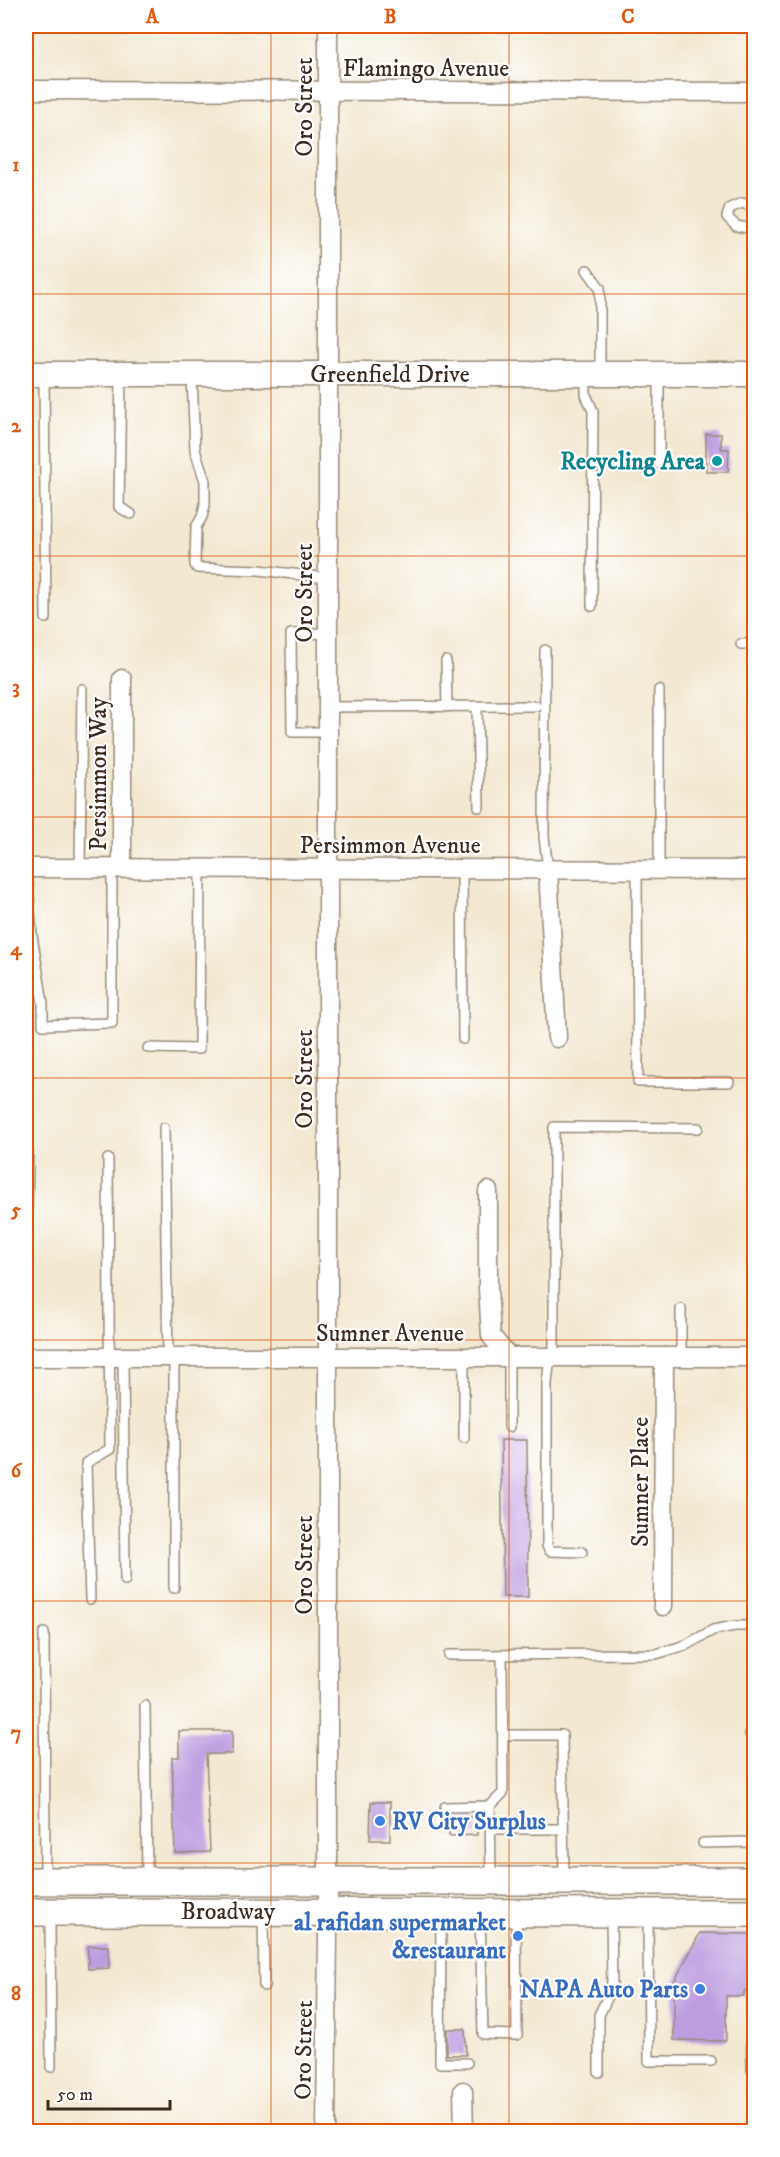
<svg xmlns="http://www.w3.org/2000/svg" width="780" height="2157" viewBox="0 0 780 2157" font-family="'IM FELL DW Pica',serif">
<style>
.building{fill:#bd9de0}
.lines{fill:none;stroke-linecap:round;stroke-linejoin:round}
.lane-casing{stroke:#978978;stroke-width:12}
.street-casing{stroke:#978978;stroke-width:21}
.secondary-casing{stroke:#978978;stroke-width:27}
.primary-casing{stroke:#978978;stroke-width:30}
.lane{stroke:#fff;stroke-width:9}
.street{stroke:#fff;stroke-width:18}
.secondary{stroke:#fff;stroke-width:24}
.primary{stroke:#fff;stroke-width:27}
.grid{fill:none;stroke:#df570d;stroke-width:1.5;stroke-opacity:0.55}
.culture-dot{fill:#0f9aa8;stroke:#fff;stroke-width:2}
.shop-dot{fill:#3f7fe0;stroke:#fff;stroke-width:2}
.labels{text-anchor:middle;stroke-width:4.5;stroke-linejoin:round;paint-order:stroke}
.street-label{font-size:24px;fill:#3b2a1e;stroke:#fff}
.culture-label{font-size:24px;font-weight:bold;fill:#0d838f;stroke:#fff;text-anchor:end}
.shop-label{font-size:24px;font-weight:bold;fill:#366cbe;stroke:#fff;text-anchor:end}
.neatline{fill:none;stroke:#df570d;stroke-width:2}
.grid-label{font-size:20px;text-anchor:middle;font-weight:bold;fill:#df570d}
</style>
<rect width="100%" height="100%" fill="#fff"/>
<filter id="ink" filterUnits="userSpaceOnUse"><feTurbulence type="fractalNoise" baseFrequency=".0167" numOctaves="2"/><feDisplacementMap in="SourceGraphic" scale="12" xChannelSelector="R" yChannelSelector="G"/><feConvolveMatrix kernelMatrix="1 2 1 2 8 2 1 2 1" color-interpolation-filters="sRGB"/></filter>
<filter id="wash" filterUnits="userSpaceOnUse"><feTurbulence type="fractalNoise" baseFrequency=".008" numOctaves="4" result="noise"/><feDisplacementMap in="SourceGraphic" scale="24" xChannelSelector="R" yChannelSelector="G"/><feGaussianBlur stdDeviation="1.35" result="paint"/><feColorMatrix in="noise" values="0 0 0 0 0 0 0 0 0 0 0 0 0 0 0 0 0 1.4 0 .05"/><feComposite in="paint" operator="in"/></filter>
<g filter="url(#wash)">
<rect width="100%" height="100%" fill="#f3e8d1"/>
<g id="blocks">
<g class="building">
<path d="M706 434H721V449H729L728 472H706Z"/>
<path d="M501 1440H527L528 1597H503Z"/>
<path d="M179 1731H232V1754H206L210 1852 175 1853 172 1757H179Z"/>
<path d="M371 1802H390V1840H370Z"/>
<path d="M449 1817H477V1835L449 1836Z"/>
<path d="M700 1933 754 1934V1982L744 1992V1996H726V2041L674 2040V1982Z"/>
<path d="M88 1946H108L109 1968 88 1969Z"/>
<path d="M447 2029H465L466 2055H447Z"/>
</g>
</g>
</g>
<g filter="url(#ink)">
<use href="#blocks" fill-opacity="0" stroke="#978978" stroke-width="1.5"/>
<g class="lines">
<g class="lane-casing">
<g id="lane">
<path d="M754 207 742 203 730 208 727 217 736 226 754 229"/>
<path d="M587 270 600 288V374"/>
<path d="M44 374 46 618"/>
<path d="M121 374 119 507 131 514"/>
<path d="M192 376 195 450 205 481V505L202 517 196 527 195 565 197 568 259 570 328 578"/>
<path d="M586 376V395L593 411 592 606"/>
<path d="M659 376V464"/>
<path d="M328 633 291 634 292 732H328"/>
<path d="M741 644H754"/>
<path d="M545 650 544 837 548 869"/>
<path d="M446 661 447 707"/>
<path d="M659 690V869"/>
<path d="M328 707 536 706"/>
<path d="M477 707 479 807"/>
<path d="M27 868 32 936 43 1003V1025L112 1023V869"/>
<path d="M80 869 82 689"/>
<path d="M462 869 463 1039"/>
<path d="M637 869 638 1082H729"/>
<path d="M148 1048 199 1049 200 869"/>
<path d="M164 1128 168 1357"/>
<path d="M26 1285 28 1151"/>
<path d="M681 1309V1357"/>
<path d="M123 1357 125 1580"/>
<path d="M174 1357V1588"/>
<path d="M464 1357V1438"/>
<path d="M509 1357V1427"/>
<path d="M550 1357 547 1383V1546L550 1551 582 1552"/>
<path d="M554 1357V1127L698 1128"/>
<path d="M90 1599 86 1463 110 1449 108 1159"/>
<path d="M44 1633 45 1879"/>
<path d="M449 1655 656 1654 686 1645 713 1630 735 1626H754"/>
<path d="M145 1706 147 1879"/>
<path d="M750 1734H754"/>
<path d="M503 1735H562L564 1877"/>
<path d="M490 1806 503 1793 502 1655"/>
<path d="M445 1807 490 1806 491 1878"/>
<path d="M491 1829H563"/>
<path d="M703 1843 750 1842"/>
<path d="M50 1914 51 2067"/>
<path d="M263 1914 264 1986"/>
<path d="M441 1914 440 2063H467"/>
<path d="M480 1914 483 2034 517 2035 516 1915"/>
<path d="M648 1915 649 2061H711"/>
<path d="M752 2070 751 2000 754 1997"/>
<path d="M599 2072V2015L612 1988 611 1915"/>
</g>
</g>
<g class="street-casing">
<g id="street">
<path d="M26 90 754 92"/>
<path d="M122 679V869"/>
<path d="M26 868 754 870"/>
<path d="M548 869 557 1038"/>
<path d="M488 1191V1289L491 1336 509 1357"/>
<path d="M26 1357H754"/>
<path d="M663 1606 664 1357"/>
<path d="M463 2091 464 2132"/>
<path d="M326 2132 328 1930V26"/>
</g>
</g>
<g class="secondary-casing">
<path id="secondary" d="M26 374H754"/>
</g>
<g class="primary-casing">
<g id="primary">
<path d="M26 1881H754"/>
<path d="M26 1912 754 1913"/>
</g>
</g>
<use href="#lane" class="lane"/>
<use href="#street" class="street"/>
<use href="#secondary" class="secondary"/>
<use href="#primary" class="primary"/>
</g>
</g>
<path class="grid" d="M271 26V2132M509 26V2132M26 294H754M26 556H754M26 817H754M26 1078H754M26 1340H754M26 1601H754M26 1863H754"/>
<circle class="culture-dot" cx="717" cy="461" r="6"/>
<g class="shop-dot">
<circle cx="380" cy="1821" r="6"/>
<circle cx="518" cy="1936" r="6"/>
<circle cx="700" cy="1989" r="6"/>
</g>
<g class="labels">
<g class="street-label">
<text x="426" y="76">Flamingo Avenue</text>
<text transform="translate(304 107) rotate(-90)" y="8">Oro Street</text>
<text x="390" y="382">Greenfield Drive</text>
<text transform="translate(304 593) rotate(-90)" y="8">Oro Street</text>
<text transform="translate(98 774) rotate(-90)" y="8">Persimmon Way</text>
<text x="390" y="853">Persimmon Avenue</text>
<text transform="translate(304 1079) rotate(-90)" y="8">Oro Street</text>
<text x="390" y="1341">Sumner Avenue</text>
<text transform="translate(640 1482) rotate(-90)" y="8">Sumner Place</text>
<text transform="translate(304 1565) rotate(-90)" y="8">Oro Street</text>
<text x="228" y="1919">Broadway</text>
<text transform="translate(303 2050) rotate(-89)" y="8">Oro Street</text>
</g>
<g class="culture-label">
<text x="705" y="469">Recycling Area</text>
</g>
<g class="shop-label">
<text x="392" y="1829" text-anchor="start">RV City Surplus</text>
<text x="506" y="1930">al rafidan supermarket<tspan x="506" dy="28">&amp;restaurant</tspan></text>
<text x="688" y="1997">NAPA Auto Parts</text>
</g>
</g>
<rect width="780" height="2157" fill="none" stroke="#fff" stroke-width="66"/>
<path d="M48 2100v9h122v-9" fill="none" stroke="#3b2a1e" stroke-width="3"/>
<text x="57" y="2100" font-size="18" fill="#3b2a1e" stroke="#ffffff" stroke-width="4.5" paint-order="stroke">50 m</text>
<rect x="33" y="33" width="714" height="2091" class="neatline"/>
<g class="grid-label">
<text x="152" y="23">A</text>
<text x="390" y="23">B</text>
<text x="628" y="23">C</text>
<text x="16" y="171">1</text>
<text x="16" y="432">2</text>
<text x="16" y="693">3</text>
<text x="16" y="955">4</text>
<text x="16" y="1216">5</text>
<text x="16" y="1477">6</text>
<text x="16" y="1739">7</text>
<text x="16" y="2000">8</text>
</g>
</svg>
